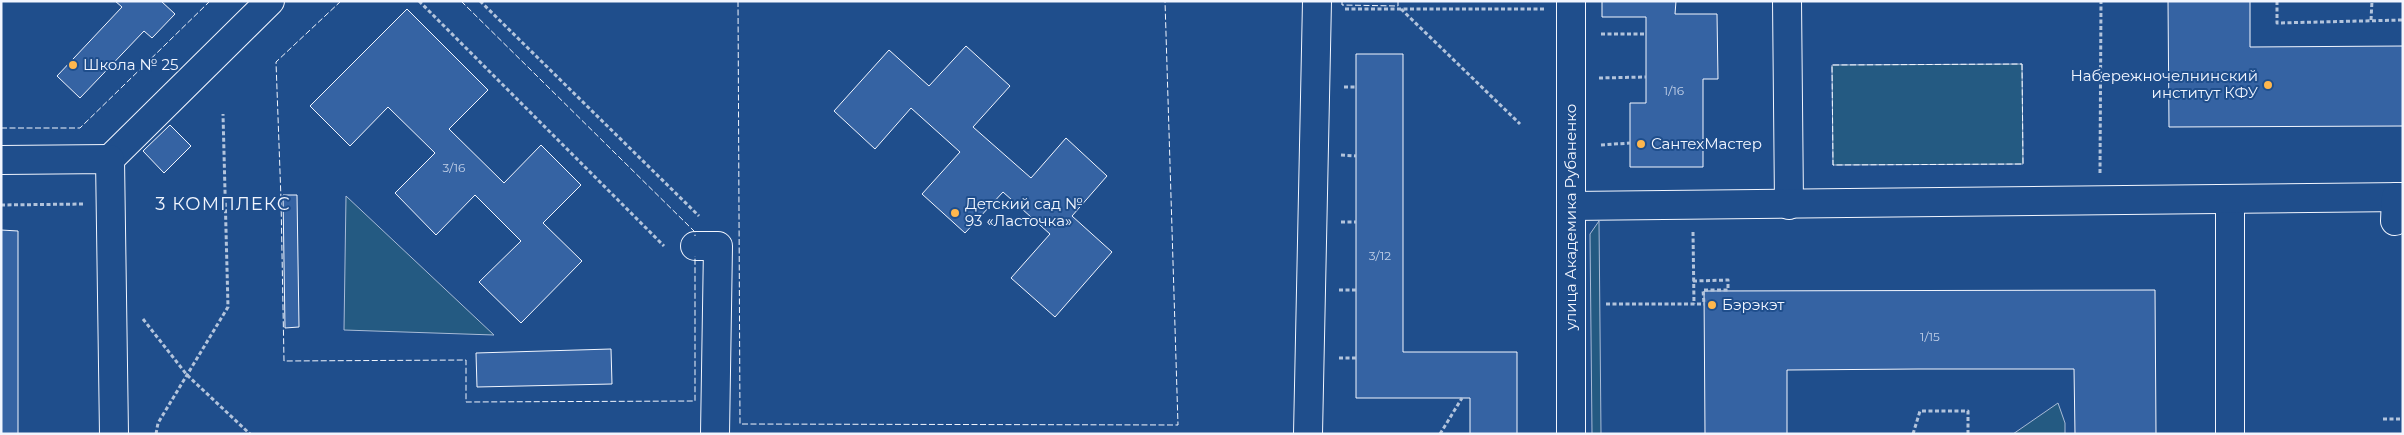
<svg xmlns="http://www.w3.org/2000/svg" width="2404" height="435" viewBox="0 0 2404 435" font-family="Montserrat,sans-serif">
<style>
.green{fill:#245a82;stroke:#a8bbd7}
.building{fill:#3563a3;stroke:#f2f6ff}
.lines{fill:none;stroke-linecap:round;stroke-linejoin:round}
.minor-casing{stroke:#f2f6ff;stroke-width:30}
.path{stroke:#b3c4dc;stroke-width:3;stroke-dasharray:4 2.5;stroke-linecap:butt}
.minor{stroke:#1f4e8c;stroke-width:28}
.fence{stroke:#f2f6ff;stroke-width:1;stroke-dasharray:6 2.5;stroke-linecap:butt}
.poi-dot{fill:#ffb74d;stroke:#1f4e8c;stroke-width:2}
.labels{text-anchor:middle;stroke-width:4;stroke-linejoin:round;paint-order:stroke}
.number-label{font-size:12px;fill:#c3d1e8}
.poi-label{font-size:15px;fill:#f2f6ff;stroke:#1f4e8c;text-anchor:start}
.street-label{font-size:15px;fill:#f2f6ff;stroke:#1f4e8c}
.quarter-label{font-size:18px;letter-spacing:1px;fill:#f2f6ff;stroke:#1f4e8c}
</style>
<rect width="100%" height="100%" fill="#1f4e8c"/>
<g class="green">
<path d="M2022 64 2023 164 1833 165 1832 65Z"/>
<path d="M346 196 494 335 344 330Z"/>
<path d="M1599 221 1601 434H1592L1590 234Z"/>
<path d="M2058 403 2065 423V434H2013Z"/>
</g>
<g class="building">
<path d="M115 1H161L175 14 152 38 144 31 80 98 57 76 122 7Z"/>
<path d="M1602 1H1676L1675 14H1717L1718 79H1703V167H1630V103H1646V17H1602Z"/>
<path d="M2168 1H2250V47L2403 46V126L2169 127Z"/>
<path d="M407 9 488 90 449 129 504 183 541 145 581 185 543 223 582 261 521 323 479 282 521 241 475 195 436 235 395 193 435 153 388 107 350 146 310 106Z"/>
<path d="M966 46 1010 86 973 127 1031 178 1066 138 1107 176 1072 216 1112 252 1055 317 1011 278 1050 234 1003 192 965 233 922 194 960 152 911 108 875 149 834 111 889 50 929 86Z"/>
<path d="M1356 54H1403V352H1517V434H1470V398H1356Z"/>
<path d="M170 125 191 146 164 173 143 151Z"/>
<path d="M283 195H297L299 327 285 328Z"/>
<path d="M1 230 18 231V434H1Z"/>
<path d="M2155 290 2156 434H2075L2074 369H1918L1787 370V434H1705L1704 291Z"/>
<path d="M611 349 612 384 477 387 476 353Z"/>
</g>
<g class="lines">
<g class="minor-casing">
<g id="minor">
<path d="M1571 1V434"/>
<path d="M1787 1 1789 205"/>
<path d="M110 159 270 1"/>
<path d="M1 160 110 159 114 434"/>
<path d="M2230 200V434"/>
<path d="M1571 206 2403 197"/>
<path d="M2395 221 2396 197"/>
<path d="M695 246H718L715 434"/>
<path d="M1308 434 1317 1"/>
</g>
</g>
<g class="path">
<path d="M419 1 664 246"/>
<path d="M480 1 699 216"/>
<path d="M2277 1V23L2403 20"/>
<path d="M1345 9H1544"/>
<path d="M1401 9 1520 124"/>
<path d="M2371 20 2372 1"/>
<path d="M1601 34H1645"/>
<path d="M1599 78 1646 77"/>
<path d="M1344 87H1356"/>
<path d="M1601 145 1630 143"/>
<path d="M1341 155 1356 156"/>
<path d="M2100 173 2101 1"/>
<path d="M1 205 83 204"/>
<path d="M1341 222H1356"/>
<path d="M1693 232 1694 304"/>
<path d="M1693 281 1728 280V290H1703L1704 304"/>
<path d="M1339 290H1356"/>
<path d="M1606 304H1704"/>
<path d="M143 319 187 375 250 434"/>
<path d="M1339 358H1356"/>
<path d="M2383 419H2403"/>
<path d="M156 434 158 423 228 307 223 114"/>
<path d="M1440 434 1462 398"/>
<path d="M1913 434 1920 411H1968V434"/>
</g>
<use href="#minor" class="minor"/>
<g class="fence">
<path d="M341 1 276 62 281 199 284 361 466 360V402L695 401V256"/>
<path d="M461 1 695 232V236"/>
<path d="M738 1 740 424 1178 425 1165 1"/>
<path d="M1342 1V5L1398 6V1"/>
<path d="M2022 64 2023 164 1833 165 1832 65Z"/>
<path d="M1 128H80L210 1"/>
</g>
</g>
<g class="poi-dot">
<circle cx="73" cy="65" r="5"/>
<circle cx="2268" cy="85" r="5"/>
<circle cx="1641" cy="144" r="5"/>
<circle cx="955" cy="213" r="5"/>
<circle cx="1712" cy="305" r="5"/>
</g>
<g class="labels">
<g class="number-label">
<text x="1674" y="95">1/16</text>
<text x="454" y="172">3/16</text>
<text x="1380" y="260">3/12</text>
<text x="1930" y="341">1/15</text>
</g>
<g class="poi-label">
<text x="83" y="70">Школа № 25</text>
<text x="2258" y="81" text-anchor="end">Набережночелнинский<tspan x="2258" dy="17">институт КФУ</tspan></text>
<text x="1651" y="149">СантехМастер</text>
<text x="965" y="209">Детский сад №<tspan x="965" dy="17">93 «Ласточка»</tspan></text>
<text x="1722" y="310">Бэрэкэт</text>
</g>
<g class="street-label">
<text transform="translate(1571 217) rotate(-90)" y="5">улица Академика Рубаненко</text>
</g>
<g class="quarter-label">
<text x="223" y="210">3 КОМПЛЕКС</text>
</g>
</g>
<rect width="2404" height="435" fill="none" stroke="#f2f6ff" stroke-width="5"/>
</svg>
